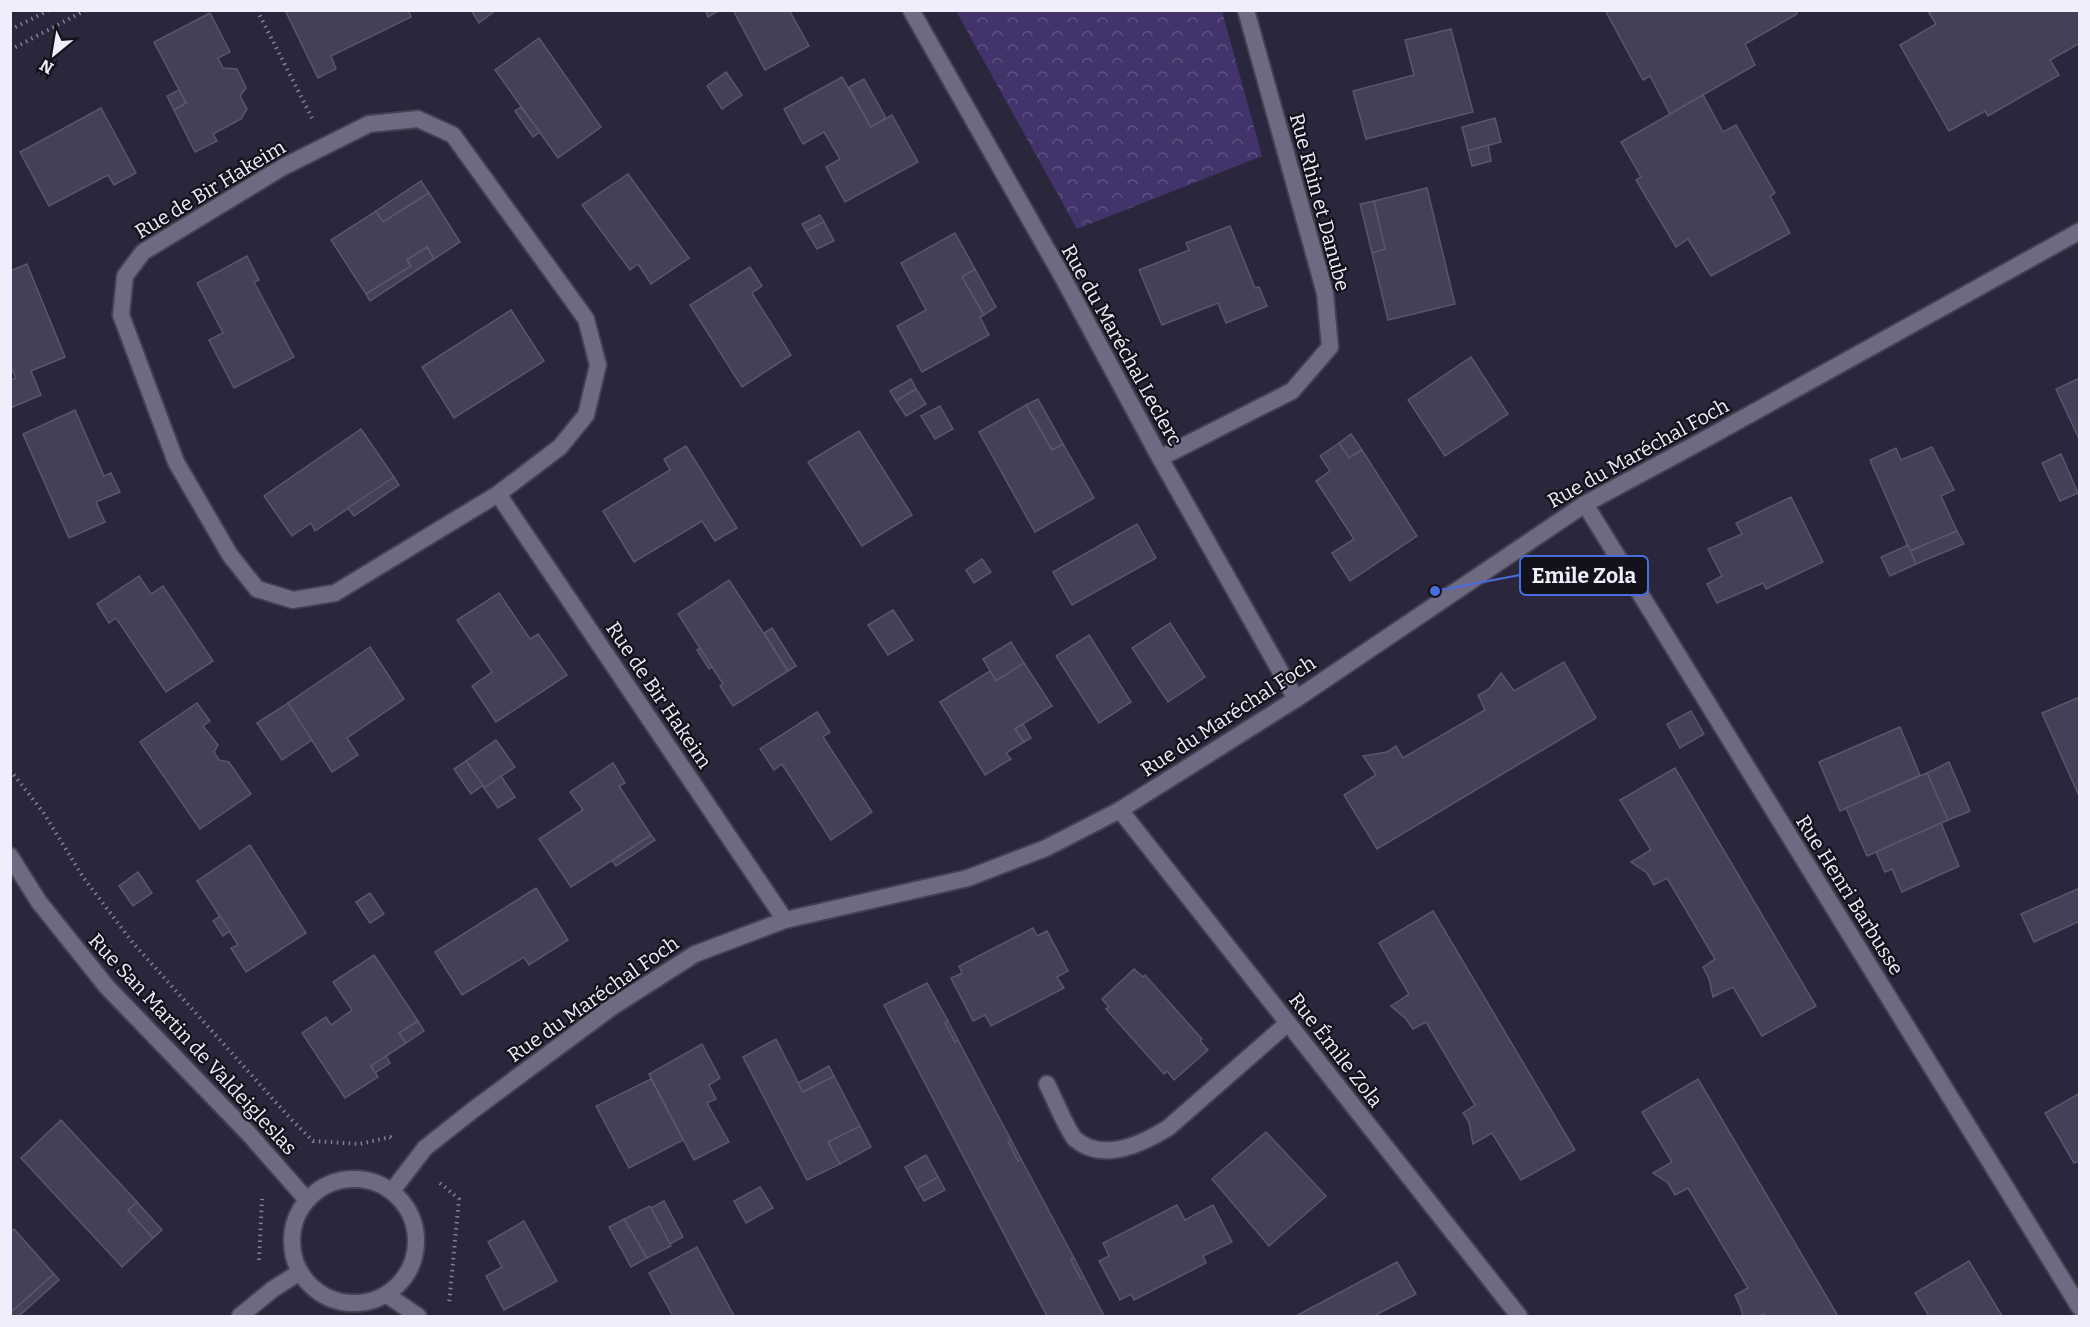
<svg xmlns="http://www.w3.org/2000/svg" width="2090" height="1327" viewBox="0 0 2090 1327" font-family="Bitter,serif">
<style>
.park{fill:url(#park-crowns)}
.building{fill:#444057;stroke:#5a566d;stroke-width:1.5}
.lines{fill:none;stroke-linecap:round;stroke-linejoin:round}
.minor-casing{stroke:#444051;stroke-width:20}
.path{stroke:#838091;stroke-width:4;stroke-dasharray:1.5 4.5;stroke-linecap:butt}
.minor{stroke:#6e6a82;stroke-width:16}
.labels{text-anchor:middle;stroke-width:4.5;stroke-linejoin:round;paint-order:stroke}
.street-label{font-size:20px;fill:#f0eefc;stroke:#13111a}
.leader{fill:none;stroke:#476edf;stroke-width:2}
.callout-dot{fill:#476edf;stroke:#13111a;stroke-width:2}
.callout{fill:#13111a;stroke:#476edf;stroke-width:2}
.callout-label{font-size:21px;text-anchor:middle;font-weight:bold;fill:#f0eefc}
</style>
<defs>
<pattern id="park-crowns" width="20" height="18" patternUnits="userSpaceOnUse" patternTransform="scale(1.5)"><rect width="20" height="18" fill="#42346b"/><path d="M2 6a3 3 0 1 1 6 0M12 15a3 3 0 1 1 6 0" fill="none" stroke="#5e5281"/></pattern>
</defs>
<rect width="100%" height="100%" fill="#2a263b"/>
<path class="park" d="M956 11H1222L1262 156 1077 229Z"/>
<g class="building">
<path d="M285 10H408L411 17 331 56 336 69 318 78Z"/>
<path d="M471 10H496L479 23Z"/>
<path d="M705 10H720L708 17Z"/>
<path d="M733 10H789L809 46 765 70Z"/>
<path d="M1605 10H1795L1797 14 1745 44 1755 65 1670 114 1650 76 1643 80Z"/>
<path d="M1935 10H2080V43L2050 60 2059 75 1988 116 1985 111 1949 131 1900 45 1936 24 1929 13Z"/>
<path d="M210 13 230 52 218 58 223 68 237 69 246 88 240 96 247 109 241 119 213 134 217 141 195 152 174 110 186 103 154 42Z"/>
<path d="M1451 29 1473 112 1366 139 1353 91 1414 75 1405 40Z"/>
<path d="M539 38 601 127 558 158 495 70Z"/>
<path d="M726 72 742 95 722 109 707 86Z"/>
<path d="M842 77 871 127 892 115 918 162 845 202 826 167 840 159 824 132 803 144 784 109Z"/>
<path d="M864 79 886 118 871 127 849 87Z"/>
<path d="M179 90 186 103 174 110 167 96Z"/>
<path d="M1703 95 1723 132 1736 125 1775 193 1770 196 1790 233 1711 276 1688 239 1676 247 1636 180 1641 177 1621 142Z"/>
<path d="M521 107 540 132 533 137 515 111Z"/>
<path d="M101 108 136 173 114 185 108 175 49 206 20 152Z"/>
<path d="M1495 118 1501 142 1468 151 1462 127Z"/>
<path d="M1488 145 1491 161 1472 166 1468 151Z"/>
<path d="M628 174 689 258 651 284 638 264 630 270 582 205Z"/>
<path d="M421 181 429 193 383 222 376 211Z"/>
<path d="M1427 188 1455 304 1388 320 1372 253 1385 249 1374 201Z"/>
<path d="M429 193 460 242 434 259 427 247 407 260 411 266 366 294 331 240 376 211 383 222Z"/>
<path d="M1374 201 1385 249 1372 253 1360 204Z"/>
<path d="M820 215 824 222 806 231 802 224Z"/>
<path d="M824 222 834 241 817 249 806 231Z"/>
<path d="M1230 226 1255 288 1259 287 1267 306 1226 323 1218 303 1162 325 1139 270 1189 250 1186 243Z"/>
<path d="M955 233 975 269 962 277 984 315 980 317 989 335 922 372 897 326 926 310 901 263Z"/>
<path d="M427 247 434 259 370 301 366 294 411 266 407 260Z"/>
<path d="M247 256 259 280 254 282 294 357 234 388 209 340 223 333 197 283Z"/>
<path d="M27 264 65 357 31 371 41 395 10 408V380L16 378 10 365V271Z"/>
<path d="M750 267 762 286 752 293 791 355 742 387 690 305Z"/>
<path d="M975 269 996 307 984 315 962 277Z"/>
<path d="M511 310 544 361 454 418 422 367Z"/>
<path d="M1471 357 1508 414 1445 456 1408 400Z"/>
<path d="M2080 378V441L2056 389Z"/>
<path d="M911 379 916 389 896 401 890 391Z"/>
<path d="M916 389 926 404 906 416 896 401Z"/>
<path d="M1038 399 1063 444 1052 450 1026 405Z"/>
<path d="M1026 405 1052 450 1063 444 1094 498 1035 532 979 432Z"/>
<path d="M940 406 953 429 935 439 921 416Z"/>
<path d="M75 410 104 476 111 473 120 492 96 502 105 522 69 538 23 434Z"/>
<path d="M361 429 394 477 315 531 311 523 292 536 264 496Z"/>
<path d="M859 431 912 515 862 546 808 462Z"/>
<path d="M1351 434 1362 450 1349 458 1339 443Z"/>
<path d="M1339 443 1349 458 1362 450 1417 536 1350 581 1332 553 1354 539 1316 481 1330 471 1320 456Z"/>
<path d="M686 446 737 528 715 541 702 521 634 562 603 511 670 470 664 459Z"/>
<path d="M1932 447 1954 490 1941 496 1957 531 1910 551 1870 460 1896 448 1901 460Z"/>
<path d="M2061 454 2078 493 2060 501 2042 463Z"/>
<path d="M394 477 399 485 354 516 348 508Z"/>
<path d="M1791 497 1823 562 1766 589 1763 583 1717 603 1707 584 1722 576 1708 549 1742 534 1736 523Z"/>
<path d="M1137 524 1156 558 1072 605 1053 572Z"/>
<path d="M1957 531 1964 544 1916 564 1910 551Z"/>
<path d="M1908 545 1916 564 1890 576 1881 557Z"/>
<path d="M982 559 991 572 974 583 966 570Z"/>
<path d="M139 576 151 594 163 586 213 661 166 692 116 618 109 623 97 604Z"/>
<path d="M729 580 788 671 733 706 720 686 723 684 678 614Z"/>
<path d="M499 593 530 639 538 634 567 675 496 722 472 686 492 672 457 620Z"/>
<path d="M893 610 913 640 888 655 868 625Z"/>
<path d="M1170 623 1205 677 1168 702 1132 648Z"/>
<path d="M772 628 796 666 788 671 764 633Z"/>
<path d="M1089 635 1131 702 1099 723 1056 656Z"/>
<path d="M1011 642 1024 663 996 681 983 659Z"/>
<path d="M370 647 404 699 347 738 358 755 332 772 288 703Z"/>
<path d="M700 648 712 667 709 669 697 650Z"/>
<path d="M1564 662 1596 718 1377 849 1344 795 1376 775 1363 756 1387 752 1396 746 1403 758 1485 710 1478 695 1489 689 1501 673 1514 691Z"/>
<path d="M1024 663 1052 706 1015 729 1024 742 1006 753 1011 759 985 775 940 702 990 671 996 681Z"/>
<path d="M2080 697V798L2042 713Z"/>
<path d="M197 703 210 721 203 726 218 745 214 752 219 760 229 762 251 794 200 829 140 742Z"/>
<path d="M288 703 312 740 282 760 257 723Z"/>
<path d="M1691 711 1704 734 1680 748 1667 724Z"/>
<path d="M817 712 830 732 823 737 872 812 831 840 782 764 774 770 760 749Z"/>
<path d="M1023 724 1031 738 1024 742 1015 729Z"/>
<path d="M1900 727 1920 775 1840 811 1819 762Z"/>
<path d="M496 740 515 767 484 788 466 761Z"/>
<path d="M466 761 483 785 471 794 454 769Z"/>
<path d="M1949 762 1970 811 1948 820 1927 773Z"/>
<path d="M613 763 625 783 619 786 651 835 571 887 539 839 583 810 570 792Z"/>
<path d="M1675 768 1816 1006 1762 1036 1733 987 1713 997 1709 979 1703 967 1715 959 1667 878 1654 885 1647 873 1631 862 1651 850 1620 800Z"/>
<path d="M1927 773 1948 820 1867 856 1846 808Z"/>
<path d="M501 776 515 797 498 808 484 788Z"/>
<path d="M1941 823 1959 866 1902 892 1892 869 1885 872 1876 852Z"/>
<path d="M651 835 655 840 616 866 612 861Z"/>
<path d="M250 845 306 933 246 972 231 948 238 945 197 881Z"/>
<path d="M138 872 152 893 133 906 119 886Z"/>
<path d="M536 888 568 940 529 965 524 957 462 995 435 952Z"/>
<path d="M2080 888V921L2034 942 2021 914Z"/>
<path d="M370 893 384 914 370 923 356 902Z"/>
<path d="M1433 911 1575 1150 1521 1180 1492 1133 1473 1144 1469 1122 1463 1113 1475 1105 1426 1022 1413 1029 1406 1019 1391 1006 1409 994 1379 943Z"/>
<path d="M220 916 230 931 223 936 213 921Z"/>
<path d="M1033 928 1037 936 1047 931 1068 971 1057 977 1064 988 991 1026 985 1015 973 1021 951 978 962 973 959 966Z"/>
<path d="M374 955 418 1021 399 1033 406 1043 371 1066 378 1077 345 1098 302 1033 326 1017 331 1025 352 1010 333 982Z"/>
<path d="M1134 969 1143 977 1145 975 1202 1039 1200 1041 1208 1050 1174 1080 1167 1071 1164 1074 1106 1009 1109 1007 1102 999Z"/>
<path d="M927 983 948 1021 945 1023 955 1042 958 1040 1011 1140 1008 1141 1018 1161 1021 1159 1074 1258 1071 1260 1081 1279 1084 1277 1104 1316H1047L884 1005Z"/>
<path d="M418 1021 424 1031 406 1043 399 1033Z"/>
<path d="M948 1021 958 1040 955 1042 945 1023Z"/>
<path d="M776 1039 803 1092 834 1076 860 1126 828 1142 840 1164 807 1180 743 1057Z"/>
<path d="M702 1044 720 1078 709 1085 716 1099 707 1103 729 1142 694 1160 649 1074Z"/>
<path d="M386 1056 390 1063 375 1073 371 1066Z"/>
<path d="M829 1066 834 1076 803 1092 798 1083Z"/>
<path d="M651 1079 683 1140 629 1168 596 1106Z"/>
<path d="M1698 1079 1838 1316H1765L1764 1314 1759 1316H1743L1740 1306 1735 1295 1748 1288 1688 1188 1675 1195 1668 1183 1653 1173 1672 1162 1642 1112Z"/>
<path d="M2080 1093V1161L2074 1163 2045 1113Z"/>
<path d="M61 1120 137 1202 128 1210 153 1238 122 1267 21 1158Z"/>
<path d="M860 1126 871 1147 840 1164 828 1142Z"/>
<path d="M1266 1132 1326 1196 1269 1246 1212 1179Z"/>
<path d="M1011 1140 1021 1159 1018 1161 1008 1141Z"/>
<path d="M926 1155 938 1177 917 1189 905 1167Z"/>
<path d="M938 1177 945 1190 924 1201 917 1189Z"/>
<path d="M760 1187 773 1208 746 1223 734 1201Z"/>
<path d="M664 1201 683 1237 670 1244 651 1208Z"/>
<path d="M137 1202 162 1230 153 1238 128 1210Z"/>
<path d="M1177 1205 1185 1220 1213 1205 1232 1242 1203 1256 1206 1263 1134 1300 1131 1294 1120 1300 1099 1261 1109 1256 1103 1243Z"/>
<path d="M650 1206 671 1246 647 1258 624 1219Z"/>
<path d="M624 1219 647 1258 631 1267 609 1227Z"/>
<path d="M524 1221 557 1281 504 1310 486 1276 502 1267 488 1242Z"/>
<path d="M14 1229 54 1274 10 1313V1232Z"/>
<path d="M697 1247 734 1316H673L649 1273Z"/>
<path d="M1074 1258 1084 1277 1081 1279 1071 1260Z"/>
<path d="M1969 1261 2002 1316H1929L1915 1293Z"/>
<path d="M1397 1262 1416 1294 1374 1316H1296Z"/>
<path d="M54 1274 59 1280 19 1316H10V1313Z"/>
</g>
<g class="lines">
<g class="minor-casing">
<g id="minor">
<path d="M911 10 1062 276 1160 458 1296 699"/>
<path d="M1160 458 1292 391 1330 347 1325 293 1246 10"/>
<path d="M498 494 335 593 293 600 257 589 230 555 176 462 121 315 125 276 143 252 283 167 369 124 418 119 453 135 586 319 598 365 586 415 560 447 498 494 785 920"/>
<path d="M1585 504 2080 1308"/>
<path d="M1120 810 1519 1316"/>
<path d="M10 856 39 902 107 987 249 1134 307 1200"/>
<path d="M1047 1084C1053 1096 1068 1132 1075 1139 1103 1163 1142 1144 1168 1128L1288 1023"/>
<circle cx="354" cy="1241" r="62"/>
<path d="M392 1191 425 1148 473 1110 612 1007 695 954 785 920 968 878 1046 848 1120 810 1296 699 1585 504 1700 442 2080 231"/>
<path d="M387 1295 418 1316"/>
<path d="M240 1316 273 1289 300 1272"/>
</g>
</g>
<g class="path">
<path d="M257 10 312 118"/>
<path d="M10 30 49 10"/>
<path d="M10 50 86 10"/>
<path d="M10 770 43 812 83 877 133 943 289 1117 313 1141 360 1144 390 1137 392 1139"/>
<path d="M440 1183 459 1199 449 1304"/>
<path d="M259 1260 262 1199"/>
</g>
<use href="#minor" class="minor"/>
</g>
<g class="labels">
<g class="street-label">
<text transform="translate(210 189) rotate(-31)" y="7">Rue de Bir Hakeim</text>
<text transform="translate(1320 202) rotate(75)" y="7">Rue Rhin et Danube</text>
<text transform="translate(1122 345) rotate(61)" y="7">Rue du Maréchal Leclerc</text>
<text transform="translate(1638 453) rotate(-29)" y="7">Rue du Maréchal Foch</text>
<text transform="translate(659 695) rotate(56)" y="7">Rue de Bir Hakeim</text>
<text transform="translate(1228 716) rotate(-33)" y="7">Rue du Maréchal Foch</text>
<text transform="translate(1850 895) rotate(58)" y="7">Rue Henri Barbusse</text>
<text transform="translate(593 999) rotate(-35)" y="7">Rue du Maréchal Foch</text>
<text transform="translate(193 1044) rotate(47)" y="7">Rue San Martin de Valdeigleslas</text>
<text transform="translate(1336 1050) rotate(52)" y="7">Rue Émile Zola</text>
</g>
</g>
<path class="leader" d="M1435 591L1520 575"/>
<circle class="callout-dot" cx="1435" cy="591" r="6"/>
<rect class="callout" x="1520" y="556" width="128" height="39" rx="6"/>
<g class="callout-label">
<text x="1584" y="583">Emile Zola</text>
</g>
<rect width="2090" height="1327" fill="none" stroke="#f0eefc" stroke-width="24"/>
<g transform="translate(54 54) rotate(210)" stroke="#13111a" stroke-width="4.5" paint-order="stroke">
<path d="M0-4.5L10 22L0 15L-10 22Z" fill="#f0eefc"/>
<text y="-9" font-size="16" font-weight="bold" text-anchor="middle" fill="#f0eefc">N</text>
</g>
</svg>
